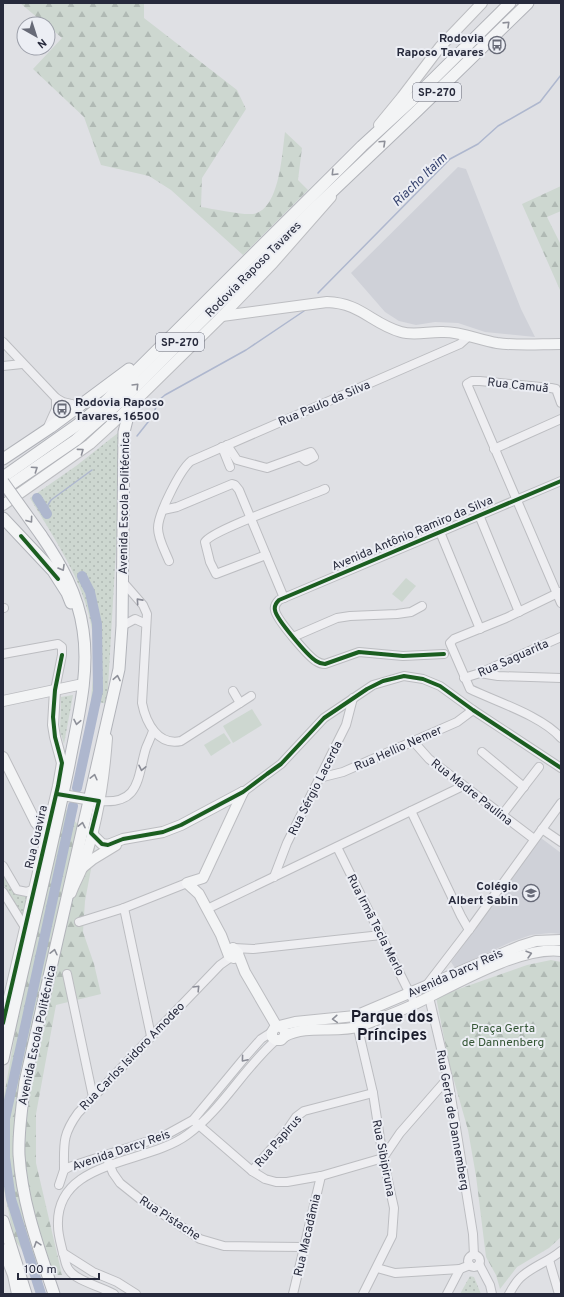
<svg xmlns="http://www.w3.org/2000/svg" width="564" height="1297" viewBox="0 0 564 1297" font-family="Overpass,sans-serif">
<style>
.built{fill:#cfd1d8}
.grass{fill:#cdd7d0}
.forest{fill:url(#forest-firs)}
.park{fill:url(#park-dots)}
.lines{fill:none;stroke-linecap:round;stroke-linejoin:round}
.stream{stroke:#aeb7ce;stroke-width:1.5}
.river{stroke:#aeb7ce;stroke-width:10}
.minor-casing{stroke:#bcbdc1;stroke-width:10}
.major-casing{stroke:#bcbdc1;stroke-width:12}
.highway-casing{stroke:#b1b3b9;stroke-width:13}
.minor{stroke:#eeeef1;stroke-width:8}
.major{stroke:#f3f4f5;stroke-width:10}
.highway{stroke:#f3f4f5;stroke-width:11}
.highway-bridge-casing{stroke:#b1b3b9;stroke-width:13;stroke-linecap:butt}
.highway-bridge{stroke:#f3f4f5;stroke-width:11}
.cycleway-casing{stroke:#eceef4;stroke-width:6}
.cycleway{stroke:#1b5e20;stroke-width:4}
.oneway{stroke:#8d8f98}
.oneway2{stroke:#8a8c96}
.labels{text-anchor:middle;stroke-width:4;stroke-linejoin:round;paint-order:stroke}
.shield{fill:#eceef4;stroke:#626573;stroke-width:1}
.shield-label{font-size:11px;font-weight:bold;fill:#272a3c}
.poi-label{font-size:12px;font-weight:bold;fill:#272a3c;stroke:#eceef4;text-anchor:end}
.street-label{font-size:12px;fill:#272a3c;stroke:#eceef4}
.park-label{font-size:12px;fill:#355736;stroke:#eceef4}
.water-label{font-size:13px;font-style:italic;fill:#34416d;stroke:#eceef4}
.district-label{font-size:16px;font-weight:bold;fill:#1a1c2c;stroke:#eceef4}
</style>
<defs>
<pattern id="forest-firs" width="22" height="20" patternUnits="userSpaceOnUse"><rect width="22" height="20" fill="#cdd7d0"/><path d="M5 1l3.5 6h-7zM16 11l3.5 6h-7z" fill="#b0b9b4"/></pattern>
<pattern id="park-dots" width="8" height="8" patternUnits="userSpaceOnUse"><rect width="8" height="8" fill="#cdd7d0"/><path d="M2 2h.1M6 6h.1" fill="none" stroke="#b0b9b4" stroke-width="1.8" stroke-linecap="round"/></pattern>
</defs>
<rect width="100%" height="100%" fill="#dfe0e4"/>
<g class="built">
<path d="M458 167 466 169 521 309 535 337 485 332 458 323 435 322 416 325 399 321 385 312 351 273Z"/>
<path d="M541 838 561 853V934L551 933 531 935 511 942 455 968 451 962Z"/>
</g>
<g class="grass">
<path d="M406 578 416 586 402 602 392 594Z"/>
<path d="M252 709 262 725 233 743 223 726Z"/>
<path d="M224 733 231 743 211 756 204 745Z"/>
</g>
<g class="forest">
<path d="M20 3H144V18L237 90 246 109 202 178 201 207C214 209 241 215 253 214 280 210 282 153 285 132L302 148 298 180 308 190 243 255 171 190 149 176 101 165 84 117 33 69 62 38 48 26V24H45Z"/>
<path d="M561 186V211L547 217 561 245 560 290 522 204Z"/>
<path d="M65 808 95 848 85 901 83 932 94 964 101 994 56 1005 36 1114V1163L62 1275H41L14 1239 3 1184V1102L22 994Z"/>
<path d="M551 960 561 962V1237L549 1248 517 1267 500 1289 496 1275 486 1257 476 1176 468 1130 449 1063 436 997 527 965Z"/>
</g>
<g class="park">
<path d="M123 429 107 704 91 700C92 684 95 667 94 651 93 594 58 545 30 498L76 466Z"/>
<path d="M73 695 64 744 60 731 61 697Z"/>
<path d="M3 871C11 884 12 895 29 895L24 918 3 884Z"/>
<path d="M470 1276 474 1277 481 1294H460Z"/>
</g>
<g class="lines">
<g class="stream">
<path d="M318 293 450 159 478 144 498 126 540 102 561 75"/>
<path d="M137 436 152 417 159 400 165 395 246 350 304 311"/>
<path d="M47 514 48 505 51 500 92 470"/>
</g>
<g class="river">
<path d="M37 498 47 514"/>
<path d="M77 788 98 691 97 624 90 592 82 576"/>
<path d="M41 1294 11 1199 5 1158V1119L73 806"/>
</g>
<g class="minor-casing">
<g id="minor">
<path d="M3 342 56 398 63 402 80 406"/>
<path d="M3 366 22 364"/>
<path d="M561 403 556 389 551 388 480 381H472L467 384 561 603"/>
<path d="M47 429 56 409V398"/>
<path d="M227 445 237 460 267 468 300 456 306 461 314 457 311 452 300 456"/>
<path d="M222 447 230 467"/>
<path d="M494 449 561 419"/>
<path d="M163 510 177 507 232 484 235 485 239 490 284 598"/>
<path d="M479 515 519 612"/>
<path d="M440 532 480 629"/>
<path d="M266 555 216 574 210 562 205 542C211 530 307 497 325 489"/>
<path d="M169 561C165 551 158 539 158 528 158 514 180 470 191 461L460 344 469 336"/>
<path d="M123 582 143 605 147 614 142 703C146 723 158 746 181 741L251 696"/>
<path d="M560 592 506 618 454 639 450 643 470 689C497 702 542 716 561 738"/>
<path d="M3 608H4"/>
<path d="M122 626 135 619 146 624"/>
<path d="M293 637 337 618 350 616 397 614 411 612 422 606"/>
<path d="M3 654 58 644 62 647V655L55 690"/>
<path d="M444 654 403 656 359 652 325 664C322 664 319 663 316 661 308 656 276 619 275 610 274 606 276 603 279 600L561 481"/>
<path d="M480 673 498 676 561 678"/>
<path d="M464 678 480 673 561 637"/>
<path d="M233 691 240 703"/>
<path d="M413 741 429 759 534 839"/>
<path d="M482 752 524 787"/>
<path d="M319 778 343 772 457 722 473 710"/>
<path d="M243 792 281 764 324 718 373 685 404 676 423 679 440 686 473 710 561 768"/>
<path d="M99 801C141 805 137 777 146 748 148 743 151 737 153 731"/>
<path d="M411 811 461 916 469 930"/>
<path d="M502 815 539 767"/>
<path d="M542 829 561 842"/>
<path d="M337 847 415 1004"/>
<path d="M3 866 17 890 27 892 34 889"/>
<path d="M274 877 287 843 346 725 353 698"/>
<path d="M3 892 26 929"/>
<path d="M124 908 151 1036"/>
<path d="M207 909 463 786"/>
<path d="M79 922 124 908 187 883"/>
<path d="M234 948 253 949 381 935"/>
<path d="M67 974 93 1097"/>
<path d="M426 986 472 926 561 803"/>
<path d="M429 997 448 1078 473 1234 474 1255"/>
<path d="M355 1016 373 1093 383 1158 394 1208 392 1236 363 1294"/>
<path d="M193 1120 252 1171 265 1179 276 1182H287L321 1176 383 1158 400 1133 448 1078"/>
<path d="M108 1161 113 1173 120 1183 140 1199 200 1239 224 1246 303 1247"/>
<path d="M64 1170C64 1144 62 1135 78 1113L220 965 230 958"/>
<path d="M252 1171 285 1133 296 1117 304 1111 373 1093"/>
<path d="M59 1185 64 1170 69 1167 164 1136 193 1120 246 1056 261 1039 272 1032"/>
<path d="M63 1253 93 1272 117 1282 136 1294"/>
<circle cx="474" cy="1261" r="6"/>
<path d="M549 1260 559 1294"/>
<path d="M479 1264 490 1285 492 1294"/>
<path d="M377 1268 395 1273 460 1269"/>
<path d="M114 1294C102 1287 76 1281 69 1270 65 1265 65 1258 63 1253 61 1244 58 1235 58 1226 55 1159 146 1165 187 1135 222 1110 243 1069 276 1040"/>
<path d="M293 1294 321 1176"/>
<path d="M447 1294 460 1269 470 1265"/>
<path d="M509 1294C512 1289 515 1283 520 1278 531 1267 548 1262 561 1251"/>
</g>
</g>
<g class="major-casing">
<g id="major">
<path d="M379 125 402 97 440 47 482 3"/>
<path d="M222 316 327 302C361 303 372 324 401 332 415 336 430 331 444 332 462 332 479 340 497 343 518 346 540 344 561 344"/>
<path d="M3 505 90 444 114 422 222 316 273 263 331 197"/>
<path d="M3 701 83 684"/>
<path d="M3 757 36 823 46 834"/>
<path d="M57 794 97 801"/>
<path d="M91 833 102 844 108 845 123 839 163 832 181 825 243 792"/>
<path d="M82 868 93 859 116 845"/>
<path d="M71 893C74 884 79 876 82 868 97 826 104 781 107 738"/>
<path d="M228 953 233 948 238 953 234 958 229 956 221 935 199 894 187 883 203 878 243 792"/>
<path d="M238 954 245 972 277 1027"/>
<path d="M3 1023 58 786 62 763 55 737 53 725 55 690"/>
<path d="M281 1027 285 1030V1036L281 1040H276L272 1037V1032L275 1027 295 1022 355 1016 520 946 536 941 561 940"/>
<path d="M285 1036C308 1024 337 1034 360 1026 379 1019 399 1012 417 1003 454 985 520 946 561 951"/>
<path d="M3 1249 13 1275 17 1294"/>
</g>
</g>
<g class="highway-casing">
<g id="highway">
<path d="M3 459 51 427 129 369"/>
<path d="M3 477 77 425 103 404 362 146 410 102 510 3"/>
<path d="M3 490 76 440 125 397 318 205 418 110 528 3"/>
<path d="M3 518 53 571 67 593 71 603"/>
<path d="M3 1059C24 961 49 863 69 765 77 721 90 675 83 630 78 594 61 564 41 535"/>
<path d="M3 1221 26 1294"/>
<path d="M54 1294C39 1249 22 1204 19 1155 18 1131 22 1107 25 1082L119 669 122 626 124 432 127 420 135 402"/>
</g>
</g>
<use href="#minor" class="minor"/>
<use href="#major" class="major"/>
<use href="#highway" class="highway"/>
<g class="highway-bridge-casing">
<path id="highway-bridge" d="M3 482 41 535"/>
</g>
<use href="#highway-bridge" class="highway-bridge"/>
<g class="cycleway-casing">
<g id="cycleway">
<path d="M21 536 58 579"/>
<path d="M444 654 403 656 359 652 325 664C322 664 319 663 316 661 308 656 276 619 275 610 274 606 276 603 279 600L561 481"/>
<path d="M57 794 99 801 91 833 102 844 108 845 123 839 163 832 181 825 243 792 267 774 281 764 324 718 367 689 383 681 404 676 423 679 440 686 473 710 561 768"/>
<path d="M3 1023 58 786 62 763 55 737 53 717 55 690 62 655"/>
</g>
</g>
<use href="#cycleway" class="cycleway"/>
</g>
<defs><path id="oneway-chevron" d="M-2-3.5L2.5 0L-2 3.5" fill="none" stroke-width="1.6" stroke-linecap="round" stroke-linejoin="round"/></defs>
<g class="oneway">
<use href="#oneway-chevron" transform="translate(507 24) rotate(-44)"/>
<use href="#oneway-chevron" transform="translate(383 143) rotate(-43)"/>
<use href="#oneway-chevron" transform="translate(334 173) rotate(135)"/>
<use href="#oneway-chevron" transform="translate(136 386) rotate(-45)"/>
<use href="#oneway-chevron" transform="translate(81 451) rotate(-36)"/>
<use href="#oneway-chevron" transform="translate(35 469) rotate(-34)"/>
<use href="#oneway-chevron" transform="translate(30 520) rotate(54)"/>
<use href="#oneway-chevron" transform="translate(62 568) rotate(60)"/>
<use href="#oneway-chevron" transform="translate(117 678) rotate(-79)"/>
<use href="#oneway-chevron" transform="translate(77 722) rotate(101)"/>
<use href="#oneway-chevron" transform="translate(94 777) rotate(-76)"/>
<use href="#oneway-chevron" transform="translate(82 825) rotate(-78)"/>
<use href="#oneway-chevron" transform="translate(54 952) rotate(-77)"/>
<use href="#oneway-chevron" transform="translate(529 954) rotate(-16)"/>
<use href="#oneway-chevron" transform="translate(335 1019) rotate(176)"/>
<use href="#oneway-chevron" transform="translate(37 1244) rotate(-108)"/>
</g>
<g class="oneway2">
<use href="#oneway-chevron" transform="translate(139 601) rotate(-132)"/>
<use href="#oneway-chevron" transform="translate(142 768) rotate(102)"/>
<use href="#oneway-chevron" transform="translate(197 988) rotate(-46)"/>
<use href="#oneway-chevron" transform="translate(244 1059) rotate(130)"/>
</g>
<defs>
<g id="bus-ring" transform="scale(0.9)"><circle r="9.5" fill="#eceef4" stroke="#676a77" stroke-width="1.5"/><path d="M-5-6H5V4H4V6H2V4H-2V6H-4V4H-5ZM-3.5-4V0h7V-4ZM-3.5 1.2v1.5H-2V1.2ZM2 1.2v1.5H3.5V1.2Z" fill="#676a77"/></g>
<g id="school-ring" transform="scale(0.9)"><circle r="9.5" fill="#eceef4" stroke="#676a77" stroke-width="1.5"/><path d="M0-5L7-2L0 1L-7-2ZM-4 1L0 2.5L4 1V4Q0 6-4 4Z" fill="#676a77"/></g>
</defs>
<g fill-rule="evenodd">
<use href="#bus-ring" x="497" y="45"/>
<use href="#bus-ring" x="62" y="409"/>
<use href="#school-ring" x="531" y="893"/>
</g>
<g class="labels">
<g class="shield">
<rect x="413" y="83" width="48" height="18" rx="3"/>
<rect x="156" y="333" width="48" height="18" rx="3"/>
</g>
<g class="shield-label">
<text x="437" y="96">SP-270</text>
<text x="180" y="346">SP-270</text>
</g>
<g class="poi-label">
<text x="484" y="42">Rodovia<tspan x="484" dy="14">Raposo Tavares</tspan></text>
<text x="75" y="406" text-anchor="start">Rodovia Raposo<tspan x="75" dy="14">Tavares, 16500</tspan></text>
<text x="518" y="890">Colégio<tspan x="518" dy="14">Albert Sabin</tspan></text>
</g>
<g class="street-label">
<text transform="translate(253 269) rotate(-45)" y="4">Rodovia Raposo Tavares</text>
<text transform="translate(518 385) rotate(6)" y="4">Rua Camuã</text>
<text transform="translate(324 403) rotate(-23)" y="4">Rua Paulo da Silva</text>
<text transform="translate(124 503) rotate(-89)" y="4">Avenida Escola Politécnica</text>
<text transform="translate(412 533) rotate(-23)" y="4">Avenida Antônio Ramiro da Silva</text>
<text transform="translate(513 658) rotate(-24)" y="4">Rua Saguarita</text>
<text transform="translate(398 748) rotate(-24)" y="4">Rua Hellio Nemer</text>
<text transform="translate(315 788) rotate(-63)" y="4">Rua Sérgio Lacerda</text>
<text transform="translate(472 792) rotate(38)" y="4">Rua Madre Paulina</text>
<text transform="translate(36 837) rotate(-77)" y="4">Rua Guavira</text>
<text transform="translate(376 925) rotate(63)" y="4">Rua Irmã Tecla Merlo</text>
<text transform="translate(455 973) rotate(-24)" y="4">Avenida Darcy Reis</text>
<text transform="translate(37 1035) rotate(-78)" y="4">Avenida Escola Politécnica</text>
<text transform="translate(132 1056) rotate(-46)" y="4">Rua Carlos Isidoro Amodeo</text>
<text transform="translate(453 1120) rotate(80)" y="4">Rua Gerta de Dannemberg</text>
<text transform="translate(278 1141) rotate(-49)" y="4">Rua Papirus</text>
<text transform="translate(121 1150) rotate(-19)" y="4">Avenida Darcy Reis</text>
<text transform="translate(384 1158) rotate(79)" y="4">Rua Sibipiruna</text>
<text transform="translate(170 1218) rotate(33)" y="4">Rua Pistache</text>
<text transform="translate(307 1235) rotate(-77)" y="4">Rua Macadâmia</text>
</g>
<g class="park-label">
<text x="503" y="1032">Praça Gerta<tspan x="503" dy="14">de Dannenberg</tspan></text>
</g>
<g class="water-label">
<text transform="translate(419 179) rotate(-44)" y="5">Riacho Itaim</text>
</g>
<g class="district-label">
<text x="392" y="1022">Parque dos<tspan x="392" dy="18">Príncipes</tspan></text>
</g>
</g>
<rect width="564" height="1297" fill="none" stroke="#272a3c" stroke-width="8"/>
<g transform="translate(36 36) rotate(141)"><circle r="19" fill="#eceef4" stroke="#9da0aa"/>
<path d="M0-3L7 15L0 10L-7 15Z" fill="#676a77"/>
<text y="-6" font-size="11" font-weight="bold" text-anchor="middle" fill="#272a3c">N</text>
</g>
<path d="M18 1273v6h81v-6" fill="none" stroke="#272a3c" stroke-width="2"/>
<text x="24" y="1273" font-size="12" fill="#272a3c" stroke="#eceef4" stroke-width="3" paint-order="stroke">100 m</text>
</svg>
